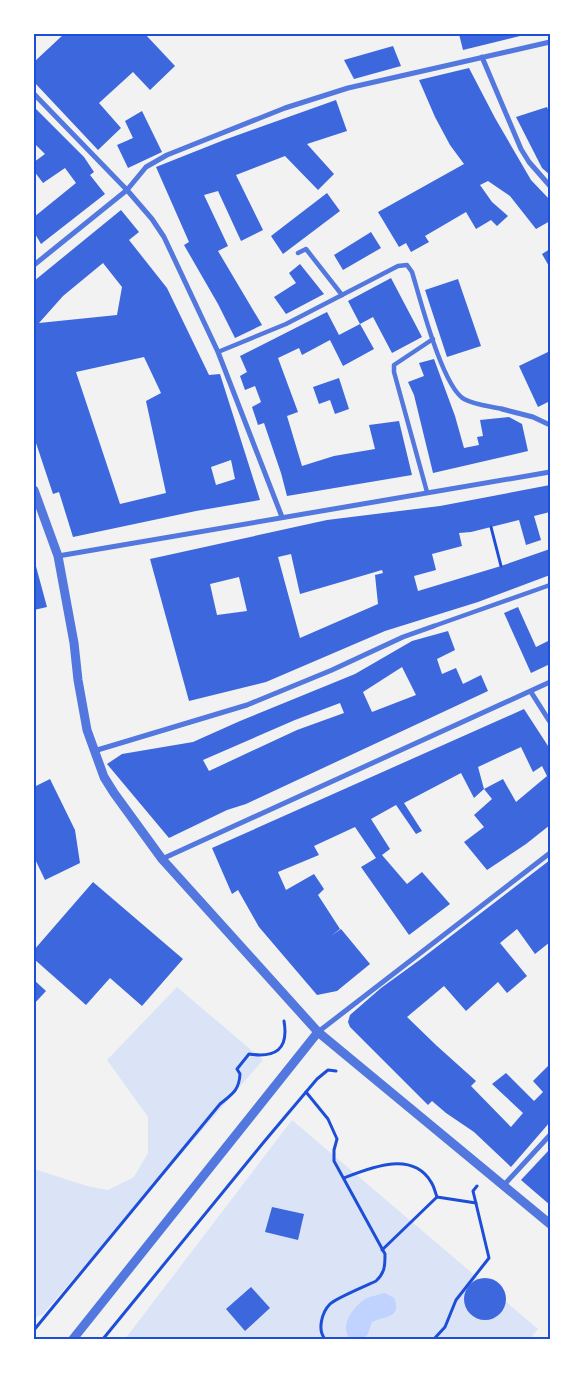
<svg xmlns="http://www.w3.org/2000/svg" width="584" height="1373" viewBox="0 0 584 1373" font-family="'Fira Sans',sans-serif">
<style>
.green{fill:#dbe4f7}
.water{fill:#bfd3fe}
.building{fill:#3d67dc;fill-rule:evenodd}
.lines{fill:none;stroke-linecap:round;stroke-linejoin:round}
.path{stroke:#1d4ed8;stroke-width:3}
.pedestrian{stroke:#5277de;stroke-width:4.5}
.minor{stroke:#5277de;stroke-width:5}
.tertiary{stroke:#5277de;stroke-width:9}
.neatline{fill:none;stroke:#1d4ed8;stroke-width:2}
</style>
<rect width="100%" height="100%" fill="#f2f2f2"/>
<g class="green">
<path d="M177 987 263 1060 42 1315 34 1318V1169L87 1186 108 1190 134 1177 148 1153V1117L107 1060Z"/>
<path d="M292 1120 538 1329 530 1339H125Z"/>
</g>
<path class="water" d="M385 1293 394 1298C403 1318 384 1316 372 1322L368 1334 362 1339H351C338 1327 353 1307 365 1299 371 1296 378 1295 385 1293Z"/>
<g class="building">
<path d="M64 34H145L175 66 150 90 133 72 99 103 121 128 98 150 34 82V62Z"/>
<path d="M459 34H528L463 50Z"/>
<path d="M393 46 401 66 354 79 344 60Z"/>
<path d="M469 68 495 118 531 180 550 200V221L536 229 510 196 488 181 480 185 492 202 508 216 497 226 491 220 476 229 466 212 425 236 429 242 411 252 406 243 399 247 378 212 464 164 450 145 435 117 419 80Z"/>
<path d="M336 100 347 131 307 144 334 174 318 190 285 156 236 175 263 230 241 241 218 191 204 195 228 246 218 251 262 325 235 338 218 304 184 245 189 242 156 167 224 140Z"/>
<path d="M34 107 84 157 94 172 90 175 105 194 41 244 34 232V217L76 183 65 168 43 183 34 171V162L45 154 34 143Z"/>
<path d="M547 107 550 114V175L542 168 516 117Z"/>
<path d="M142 111 162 152 128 168 117 145 133 138 125 121Z"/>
<path d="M327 193 340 211 283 254 271 236Z"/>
<path d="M121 210 139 232 129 240 167 288 209 375 220 374 260 500 196 511 73 537 59 492 53 494 34 437V281ZM103 263 122 287 117 315 39 323 63 296ZM144 357 161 393 146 401 166 493 120 504 76 372ZM231 460 235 479 216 485 211 467Z"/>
<path d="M371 232 381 248 343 270 334 255Z"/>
<path d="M550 249V268L542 254Z"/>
<path d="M300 264 324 294 286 314 274 297 296 283 289 273Z"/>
<path d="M391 278 422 337 392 353 373 317 360 324 348 301Z"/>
<path d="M458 279 481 346 447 357 425 290Z"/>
<path d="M327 312 339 335 360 324 374 349 343 366 330 340 302 355 299 348 278 358 298 412 287 416 302 466 334 456 375 449 369 425 399 421 412 475 287 496 281 473 264 423 258 425 252 407 261 402 255 386 245 390 240 376 247 372 240 356Z"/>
<path d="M550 351V401L538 407 519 366Z"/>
<path d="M434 359 455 416 464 448 479 445 477 437 483 436 480 420 509 417 522 424 528 451 433 473 414 395 408 382 424 376 419 363Z"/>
<path d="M339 378 349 409 335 414 330 400 319 404 313 387Z"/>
<path d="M550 485V512L534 516 541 540 526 545 519 520 471 532 459 533 462 546 432 554 436 570 414 576 418 591 501 566 550 549V575L478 602 385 631 266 682 189 701 150 559 327 520 440 506ZM291 554 300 594 382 570 383 573 375 575 378 604 300 638 278 557ZM239 577 247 611 217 615 210 584Z"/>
<path d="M34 559 47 607 34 610Z"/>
<path d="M518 607 536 647 550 640V664L531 673 504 613Z"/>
<path d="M448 631 455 650 437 659 442 674 456 668 463 684 481 675 488 691 246 804 227 810 169 838 107 764 122 754 193 742 240 721 355 674 412 641ZM402 667 416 695 372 712 363 692ZM340 703 344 713 297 730 209 771 203 760 295 720Z"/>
<path d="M524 709 550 749V825L526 844 487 870 464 842 484 827 474 815 492 799 484 789 474 798 461 773 404 803 422 831 416 834 396 805 371 819 390 849 382 855 407 884 422 872 450 904 409 935 361 867 376 858 355 827 314 846 319 855 278 872 286 890 314 874 324 889 318 895 340 929 331 936 341 929 370 964 337 991 317 995 259 927 238 890 232 894 212 848ZM521 747 533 772 542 766 547 776 516 802 503 779 484 789 478 767Z"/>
<path d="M50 779 75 830 80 863 45 880 34 857V787Z"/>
<path d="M550 860V942L535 954 517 929 500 943 527 976 507 993 498 982 466 1011 444 986 407 1017 437 1046 476 1081 471 1086 511 1127 523 1113 492 1084 506 1073 534 1101 543 1092 533 1081 550 1064V1122L511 1167 474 1132 446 1113 432 1101 428 1105 350 1027 348 1022 350 1015 381 988 421 959Z"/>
<path d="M93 882 183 959 142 1006 110 978 86 1005 34 959V950Z"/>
<path d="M34 980 46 991 34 1004Z"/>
<path d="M550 1149V1205L521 1180Z"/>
<path d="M272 1207 304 1214 298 1240 265 1232Z"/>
<circle cx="485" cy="1299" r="21"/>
<path d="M251 1287 270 1308 245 1331 226 1309Z"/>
</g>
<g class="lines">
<g class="path">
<path d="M491 527 501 566"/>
<path d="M306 1092 328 1119 337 1139 334 1150V1161L385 1254C385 1265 385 1273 376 1281 368 1285 336 1298 330 1304 322 1312 317 1330 325 1339"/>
<path d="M344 1178C370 1168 412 1150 431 1182 434 1186 435 1192 437 1197L476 1203"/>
<path d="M382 1250 437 1197"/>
<path d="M34 1330 220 1104C232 1094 239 1091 240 1074L237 1069 249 1054C275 1058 289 1050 284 1021"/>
<path d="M103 1339 263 1143 317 1079 328 1070 336 1071"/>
<path d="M434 1339 445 1327 456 1300 489 1258 473 1191 477 1186"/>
</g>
<g class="pedestrian">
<path d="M298 253 306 249 342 295"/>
<path d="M218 352 286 324 398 266 407 265 412 272C420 298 442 386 464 399 475 405 489 406 502 409"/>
<path d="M427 492 394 372V365L433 339"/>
<path d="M434 626 550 585"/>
</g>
<g class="minor">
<path d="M482 57 521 149 529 162 550 186"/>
<path d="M34 94 127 190 152 219 164 237 218 352 282 517"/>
<path d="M34 265 127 190 146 167 167 155 285 108 348 88 550 42"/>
<path d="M502 409 533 417 550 425"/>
<path d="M58 556 550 472"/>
<path d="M531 692 550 722"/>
<path d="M94 751 247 705 332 670 403 637 434 626"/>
<path d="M162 859 550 682"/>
<path d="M318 1032 550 853"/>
<path d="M504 1185 550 1135"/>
</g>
<g class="tertiary">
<path d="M34 490 58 556 74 643 78 680 87 730 104 777 114 793 162 859 318 1032 550 1224"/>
<path d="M73 1339 318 1032"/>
</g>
</g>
<rect width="584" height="1373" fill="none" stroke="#ffffff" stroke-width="70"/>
<rect x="35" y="35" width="514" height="1303" class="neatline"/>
</svg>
